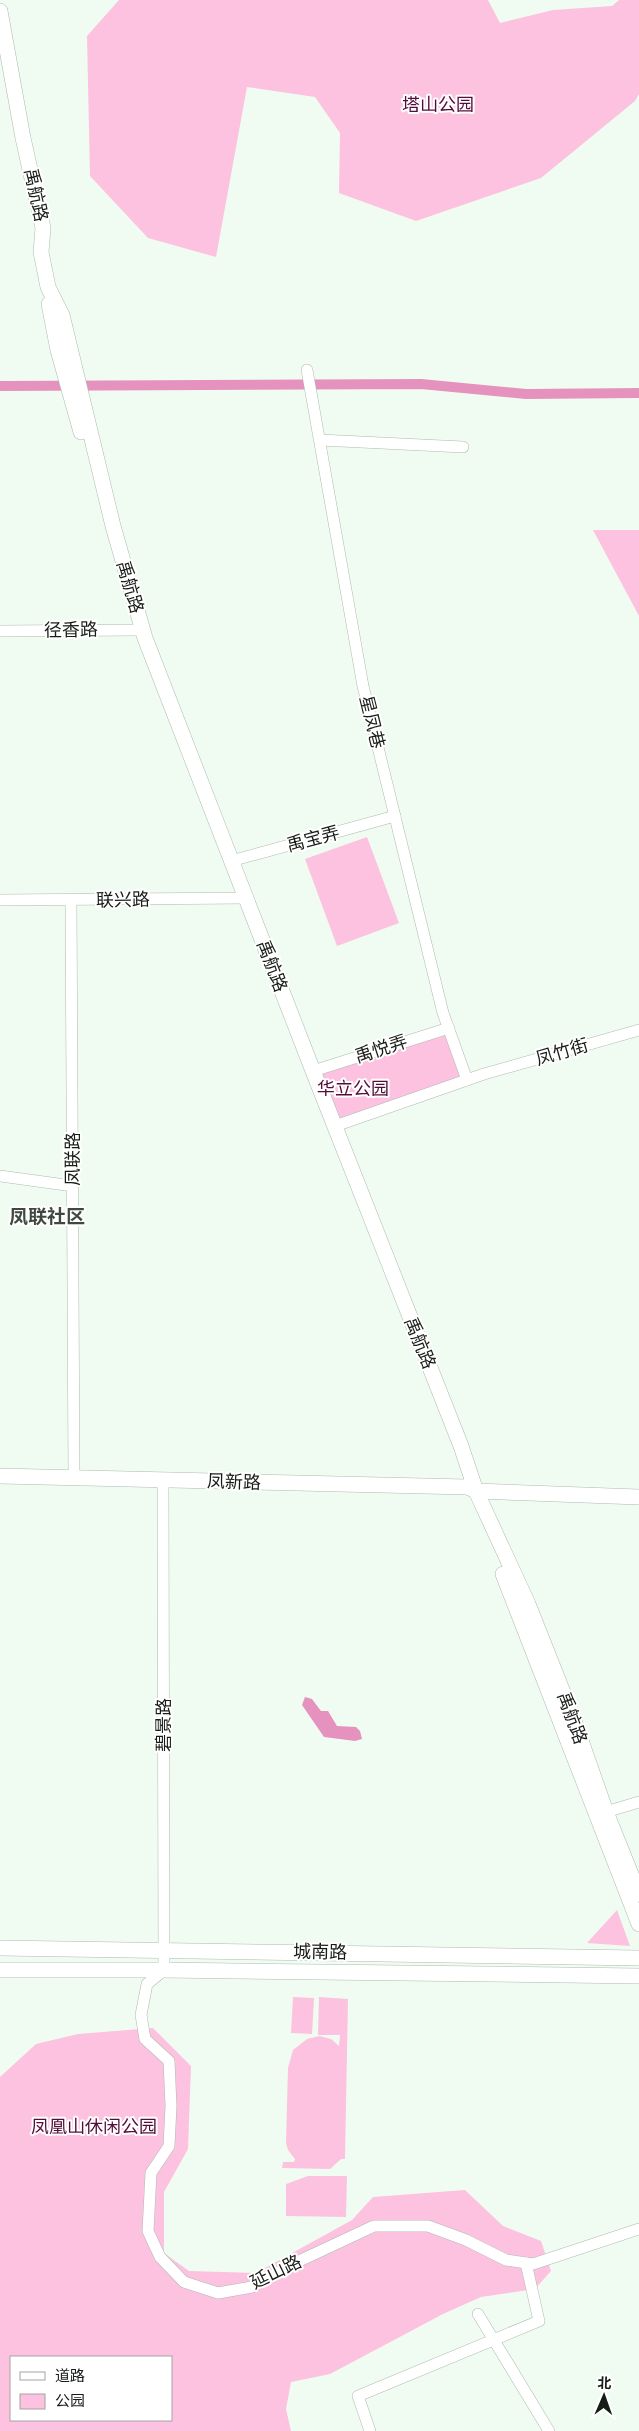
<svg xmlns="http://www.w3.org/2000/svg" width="639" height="2431" viewBox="0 0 639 2431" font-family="'Work Sans','Noto Sans SC',sans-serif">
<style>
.green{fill:#fcc2df;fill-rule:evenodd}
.water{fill:#e593be}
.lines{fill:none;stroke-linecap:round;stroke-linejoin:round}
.canal{stroke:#e593be;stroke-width:10}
.minor-casing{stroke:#afbab0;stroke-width:12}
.major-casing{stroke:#afbab0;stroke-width:16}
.minor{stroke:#fff;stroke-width:11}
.major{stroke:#fff;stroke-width:15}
.labels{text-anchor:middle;stroke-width:4;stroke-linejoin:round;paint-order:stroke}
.park-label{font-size:18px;fill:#540c3a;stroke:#fff}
.street-label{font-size:18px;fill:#181c18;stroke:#fff}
.neighbourhood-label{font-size:19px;font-weight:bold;fill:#3f483f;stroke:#fff}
</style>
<rect width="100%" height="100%" fill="#f0fcf1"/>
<g class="green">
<path d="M119 0H488L500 23 553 10 612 6 619 0H639V94L635 101 541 178 416 221 339 193 340 133 315 97 247 87 216 257 148 238 90 176 87 36Z"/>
<path d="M593 530H639V616Z"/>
<path d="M367 837 399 923 337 946 305 859Z"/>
<path d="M446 1035 466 1076 338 1121 317 1073Z"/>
<path d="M617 1910 630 1946 587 1943Z"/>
<path d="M293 1997 314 1998 312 2034 291 2033Z"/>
<path d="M319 1997 348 1999 345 2159H341L330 2169 282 2168 283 2162H294L295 2159 288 2150 286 2143 288 2068 293 2050 307 2039 319 2036 331 2039 339 2046 340 2035H318Z"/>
<path d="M153 2028 191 2066 188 2149 164 2192V2253L189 2271 256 2273 352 2220 373 2197 465 2190 503 2226 541 2241 551 2271 535 2289 481 2297 443 2314 330 2374 291 2382 286 2409 291 2431H0V2077L36 2044 78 2034ZM11 2357H171V2420H11Z"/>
<path d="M308 2176H347L346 2217 286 2216V2184Z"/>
</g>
<path class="water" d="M305 1697 312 1699 321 1711H328L337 1726 356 1727 360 1731 362 1739 355 1741 324 1737 302 1705Z"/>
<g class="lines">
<path class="canal" d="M0 386 421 384 526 394 639 393"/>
<g class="minor-casing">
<g id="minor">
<path d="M307 370 363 686 443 1013 467 1080"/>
<path d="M320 440 463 447"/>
<path d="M0 631 142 630"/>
<path d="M231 861 395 816"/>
<path d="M0 900 246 898"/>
<path d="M71 901 74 1478"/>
<path d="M313 1071 449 1028"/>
<path d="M335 1126 484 1074 639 1030"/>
<path d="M0 1176 73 1186"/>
<path d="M163 1480 164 1970 147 1984 141 2015 145 2039 169 2061 171 2106 169 2146 151 2173 148 2231 160 2257 184 2282 218 2293 252 2287 297 2262 374 2226H428L466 2240 506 2260 533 2264 639 2229"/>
<path d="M599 1814 639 1802"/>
<path d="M478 2314 549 2431"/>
<path d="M370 2431 358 2396 539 2321 526 2263"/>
</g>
</g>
<g class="major-casing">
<g id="major">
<path d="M0 11 23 138 43 228 41 252 48 287 62 315 113 526 145 638 313 1071 461 1446 476 1491 528 1604 572 1715 606 1812 639 1894"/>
<path d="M49 304 58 350 81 432"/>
<path d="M0 1476 467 1487 476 1491 639 1497"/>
<path d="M503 1574 639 1924"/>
<path d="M0 1948 639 1958"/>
<path d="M0 1970H164L639 1976"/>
</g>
</g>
<use href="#minor" class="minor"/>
<use href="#major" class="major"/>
</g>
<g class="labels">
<g class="park-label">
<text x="438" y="111">塔山公园</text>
<text x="353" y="1095">华立公园</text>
<text x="94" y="2133">凤凰山休闲公园</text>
</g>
<g class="street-label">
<text transform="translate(36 195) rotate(78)" y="6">禹航路</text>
<text transform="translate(130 587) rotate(74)" y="6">禹航路</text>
<text transform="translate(71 630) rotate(-1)" y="6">径香路</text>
<text transform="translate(372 722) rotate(76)" y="6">星凤巷</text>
<text transform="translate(313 839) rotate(-15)" y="6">禹宝弄</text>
<text transform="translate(123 900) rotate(-1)" y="6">联兴路</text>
<text transform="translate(272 966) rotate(69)" y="6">禹航路</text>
<text transform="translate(381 1049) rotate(-18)" y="6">禹悦弄</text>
<text transform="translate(562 1052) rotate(-16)" y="6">凤竹街</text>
<text transform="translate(73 1159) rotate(-90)" y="6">凤联路</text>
<text transform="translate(420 1343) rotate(68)" y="6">禹航路</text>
<text transform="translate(234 1482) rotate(2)" y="6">凤新路</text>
<text transform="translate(572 1718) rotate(70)" y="6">禹航路</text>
<text transform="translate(164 1725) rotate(-90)" y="6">碧景路</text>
<text transform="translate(320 1952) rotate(1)" y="6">城南路</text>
<text transform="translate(276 2272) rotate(-26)" y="6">延山路</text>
</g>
<g class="neighbourhood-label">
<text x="47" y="1223">凤联社区</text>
</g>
</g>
<rect x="10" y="2356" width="162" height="65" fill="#ffffff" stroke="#a3a4a3"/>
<rect x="20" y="2372" width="25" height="8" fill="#ffffff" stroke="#a3a4a3"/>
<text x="55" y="2381" font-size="15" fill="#181c18">道路</text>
<rect x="20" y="2394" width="25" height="15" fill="#fcc2df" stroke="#a3a4a3"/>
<text x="55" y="2406" font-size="15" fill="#181c18">公园</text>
<g transform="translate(604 2396) rotate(2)" stroke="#ffffff" stroke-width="4" paint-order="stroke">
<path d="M0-4L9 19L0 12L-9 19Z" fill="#181c18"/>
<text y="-8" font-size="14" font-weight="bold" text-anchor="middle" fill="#181c18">北</text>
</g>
</svg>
